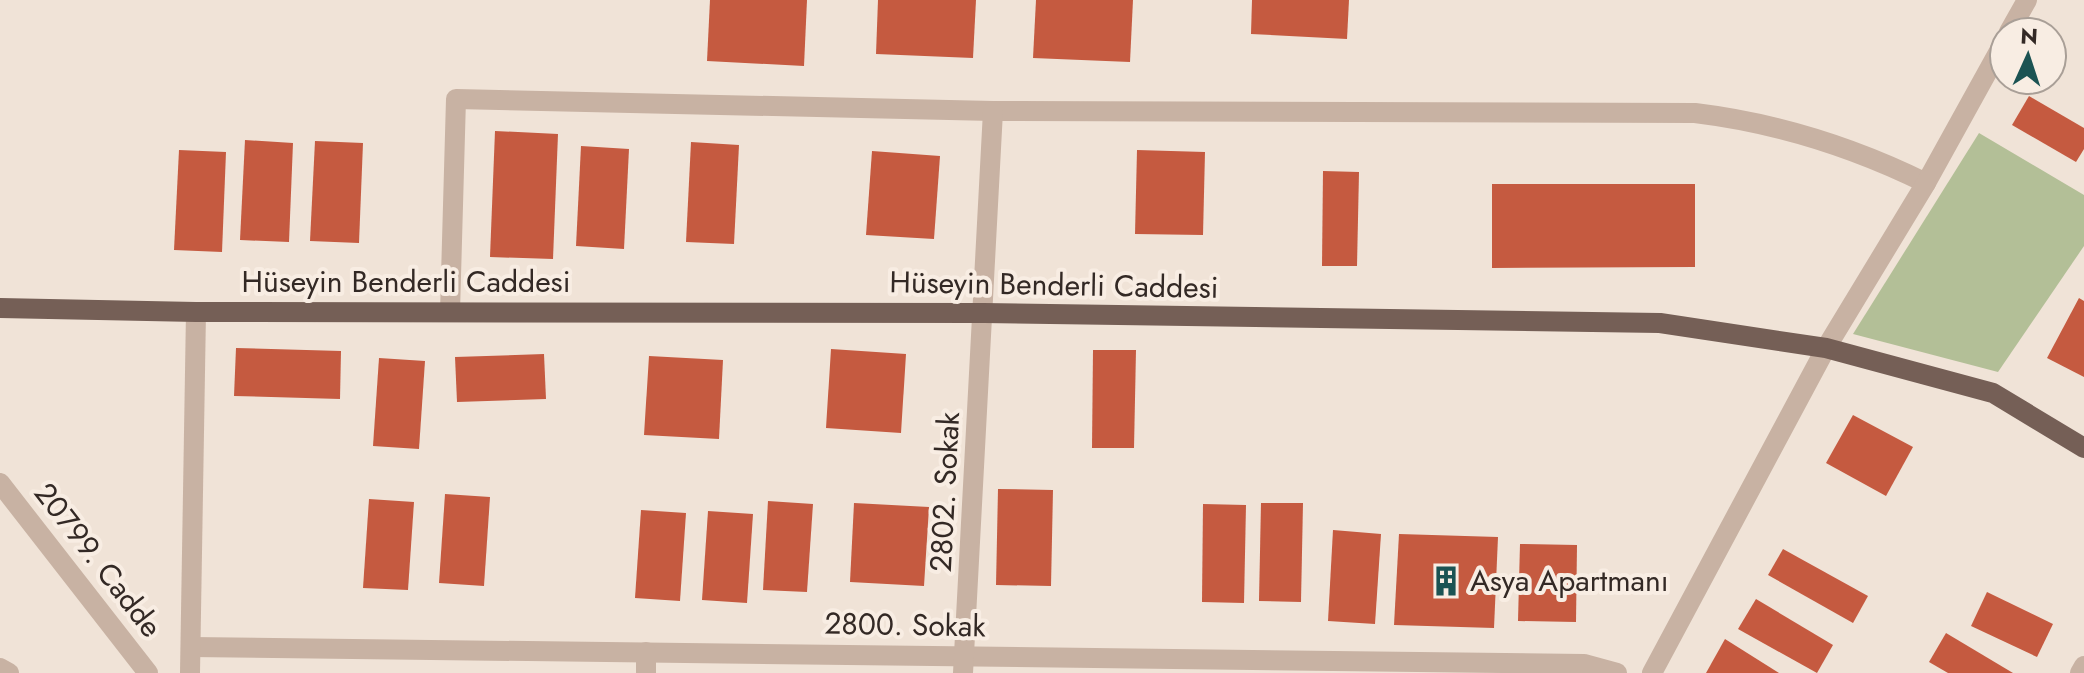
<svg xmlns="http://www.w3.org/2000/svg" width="2084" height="673" viewBox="0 0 2084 673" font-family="Jost,sans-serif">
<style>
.green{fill:#b3bf97}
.building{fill:#c55a40}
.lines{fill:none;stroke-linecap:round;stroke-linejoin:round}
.minor{stroke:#c8b2a3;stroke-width:20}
.major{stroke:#755f56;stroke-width:20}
.labels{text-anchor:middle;stroke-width:8;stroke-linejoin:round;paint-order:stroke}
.street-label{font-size:30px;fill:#332925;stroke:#f8ede3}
.poi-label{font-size:30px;fill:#332925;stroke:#f8ede3;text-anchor:start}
</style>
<rect width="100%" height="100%" fill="#f0e3d7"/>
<path class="green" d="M1979 133 2084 195V246L1998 372 1853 334Z"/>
<g class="building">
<path d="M710 0H807L804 66 707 61Z"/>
<path d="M878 0H976L973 58 876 54Z"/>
<path d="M1036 0H1133L1130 62 1033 58Z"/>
<path d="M1252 0H1349L1347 39 1251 34Z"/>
<path d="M2029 96 2084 128V149L2076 162 2012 125Z"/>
<path d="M495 131 558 134 553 259 490 257Z"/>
<path d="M245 140 293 143 289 242 240 240Z"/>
<path d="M315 141 363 143 359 243 310 241Z"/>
<path d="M691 142 739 145 734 244 686 242Z"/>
<path d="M581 146 629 149 624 249 576 246Z"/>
<path d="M179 150 226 152 222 252 174 250Z"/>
<path d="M1137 150 1205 152 1203 235 1135 234Z"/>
<path d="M872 151 940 156 934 239 866 235Z"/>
<path d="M1323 171 1359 172 1357 266H1322Z"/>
<path d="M1492 184H1695V267L1492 268Z"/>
<path d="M2079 298 2084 301V377L2047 358Z"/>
<path d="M236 348 341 351 340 399 234 396Z"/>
<path d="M831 349 906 354 901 433 826 428Z"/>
<path d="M1093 350H1136L1134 448H1092Z"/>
<path d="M544 354 546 399 457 402 455 357Z"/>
<path d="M649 356 723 360 719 439 644 435Z"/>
<path d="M379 358 425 361 419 449 373 446Z"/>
<path d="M1853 415 1913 447 1886 496 1826 463Z"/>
<path d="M998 489 1053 490 1051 586 996 585Z"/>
<path d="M445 494 490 497 484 586 439 583Z"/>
<path d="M369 499 414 502 408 590 363 588Z"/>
<path d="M768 501 813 504 807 592 763 590Z"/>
<path d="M854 503 929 507 924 586 850 582Z"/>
<path d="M1261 503H1303L1301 602 1259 601Z"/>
<path d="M1203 504 1246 505 1244 603 1202 602Z"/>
<path d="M641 510 686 513 680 601 635 598Z"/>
<path d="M708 511 753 514 747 603 702 600Z"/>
<path d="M1333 530 1381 534 1375 624 1328 621Z"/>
<path d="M1399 534 1498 537 1494 628 1394 625Z"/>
<path d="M1520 544 1577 545 1576 622 1518 621Z"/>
<path d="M1783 549 1868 596 1853 623 1768 575Z"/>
<path d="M1987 592 2053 624 2037 657 1971 626Z"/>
<path d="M1756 599 1833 645 1817 673 1738 629Z"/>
<path d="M1946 633 2013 673H1948L1929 662Z"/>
<path d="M1725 639 1779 673H1706Z"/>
</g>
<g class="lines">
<g class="minor">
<path d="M2009 32 2027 0"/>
<path d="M450 312 456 99 993 111 1695 113C1777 123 1851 146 1926 183"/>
<path d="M0 483 148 673"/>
<path d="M191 647 1584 664 1617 673"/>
<path d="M646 652V673"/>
<path d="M0 668 9 673"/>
<path d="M190 673 196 312"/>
<path d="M963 673 993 111"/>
<path d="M1652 673 1826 348 1926 183 2004 42"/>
<path d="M2080 673 2084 666"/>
</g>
<path class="major" d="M0 308 196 312 984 313 1660 323 1826 348 1993 393 2084 448"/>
</g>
<defs>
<g id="building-bare" transform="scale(2.4)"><path d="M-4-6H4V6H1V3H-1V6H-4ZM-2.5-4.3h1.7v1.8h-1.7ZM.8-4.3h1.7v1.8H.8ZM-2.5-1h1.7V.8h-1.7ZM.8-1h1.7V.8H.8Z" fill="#1b5353" stroke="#f8ede3" stroke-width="2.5" paint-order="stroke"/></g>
</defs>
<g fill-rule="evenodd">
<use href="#building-bare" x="1446" y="581"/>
</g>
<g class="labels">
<g class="street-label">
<text x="406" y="292">Hüseyin Benderli Caddesi</text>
<text transform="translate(1054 285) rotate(1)" y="10">Hüseyin Benderli Caddesi</text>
<text transform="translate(945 492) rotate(-87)" y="10">2802. Sokak</text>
<text transform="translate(98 560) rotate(52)" y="10">20799. Cadde</text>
<text transform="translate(905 625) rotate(1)" y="10">2800. Sokak</text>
</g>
<g class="poi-label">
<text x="1470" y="591">Asya Apartmanı</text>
</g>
</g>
<g transform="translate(2028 56) rotate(3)"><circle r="38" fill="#f8ede3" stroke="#a99f97" stroke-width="2"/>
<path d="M0-6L14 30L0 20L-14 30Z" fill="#1b5353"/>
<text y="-12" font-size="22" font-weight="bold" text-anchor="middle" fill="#332925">N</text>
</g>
</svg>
